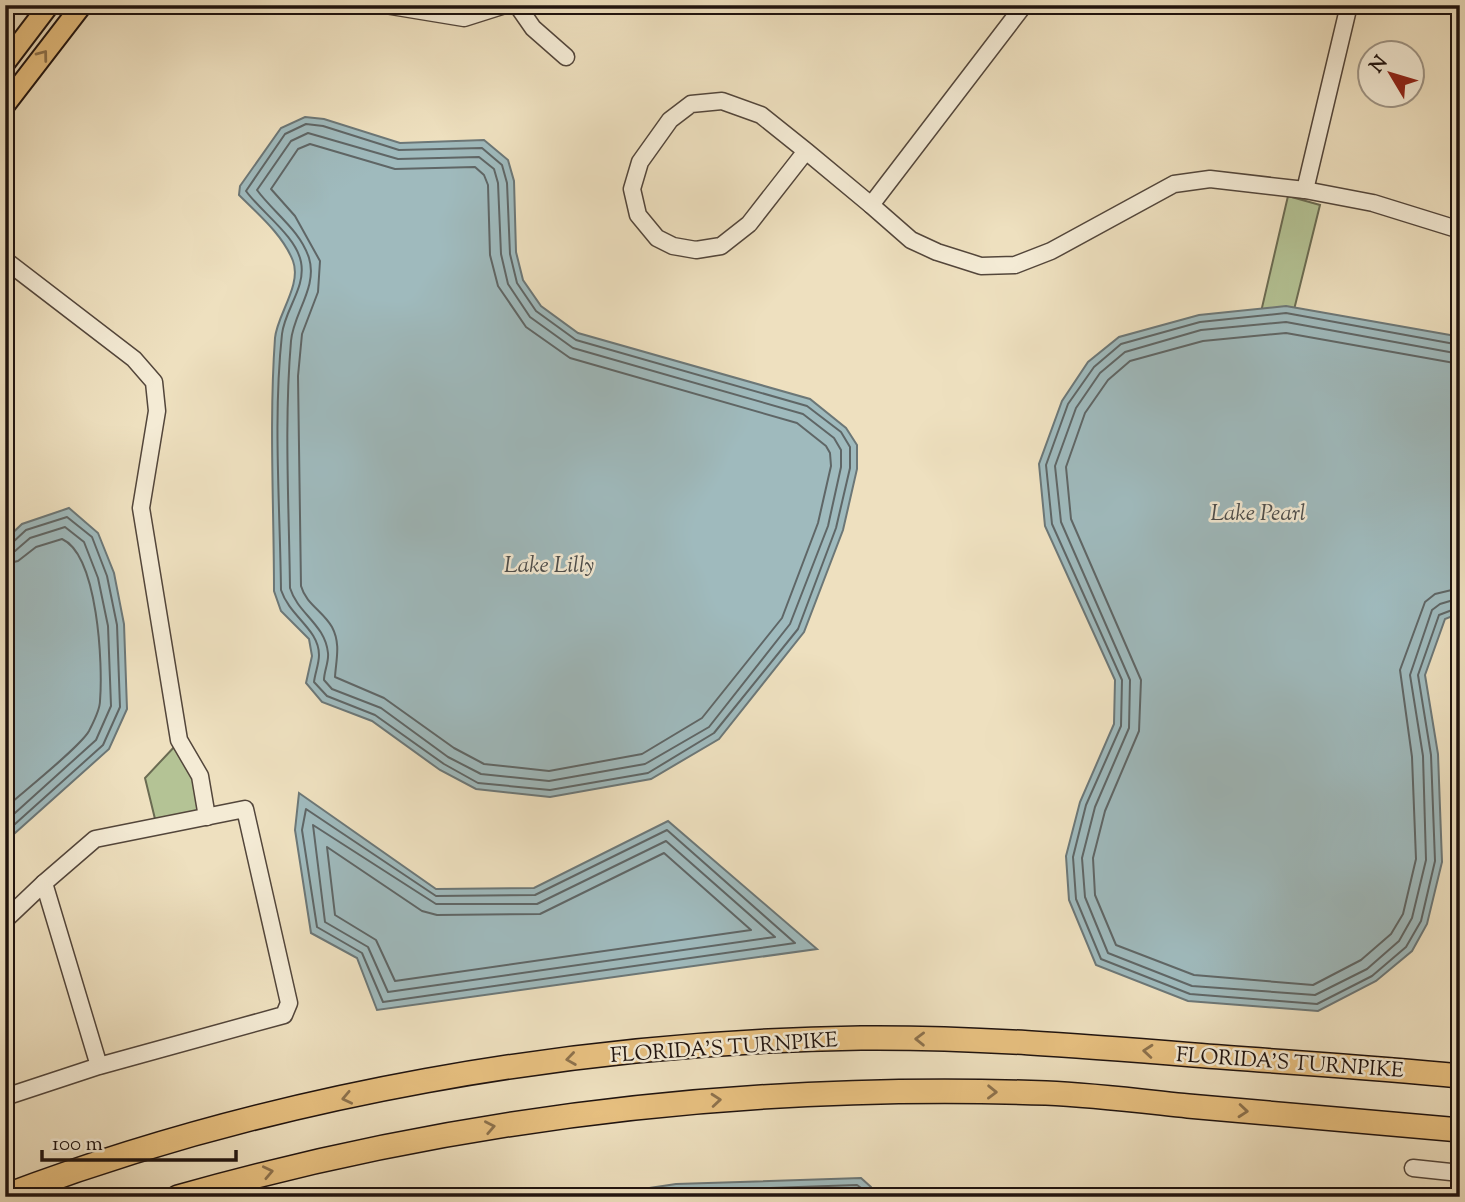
<svg xmlns="http://www.w3.org/2000/svg" width="1465" height="1202" viewBox="0 0 1465 1202" font-family="'Sorts Mill Goudy',serif">
<style>
.green{fill:#b4c395;stroke:#6a6b52;stroke-width:2}
.water{fill:#9fbabd;stroke:#6c7777;stroke-width:2}
.lines{fill:none;stroke-linecap:round;stroke-linejoin:round}
.shore{stroke:#5f6666;stroke-width:2}
.minor-casing{stroke:#53463b;stroke-width:19}
.major-casing{stroke:#1f130f;stroke-width:23}
.highway-casing{stroke:#1f130f;stroke-width:26}
.minor{stroke:#f4ebd5;stroke-width:16}
.major{stroke:#e7c080;stroke-width:19}
.highway{stroke:#e7c080;stroke-width:23}
.oneway{stroke:#8d724d}
.labels{text-anchor:middle;stroke-width:5;stroke-linejoin:round;paint-order:stroke}
.street-label{font-size:21px;fill:#1f130f;stroke:#f4ebd5}
.water-label{font-size:23px;font-style:italic;fill:#4c4d4c;stroke:#f4ebd5}
</style>
<rect width="100%" height="100%" fill="#eee0bf"/>
<filter id="stains"><feTurbulence type="fractalNoise" baseFrequency=".00286" numOctaves="4"/><feColorMatrix values="0 0 0 0 .2 0 0 0 0 .09 0 0 0 0 .02 0 0 0 .5 -.17"/></filter>
<radialGradient id="worn" r=".72"><stop offset=".6" stop-color="#630" stop-opacity="0"/><stop offset="1" stop-color="#630" stop-opacity=".3"/></radialGradient>
<g class="green">
<path d="M1288 196 1320 205 1284 350 1254 342Z"/>
<path d="M177 744 196 778 202 813 156 823 145 778Z"/>
</g>
<g class="water">
<path d="M305 117 324 119 400 143 484 140 508 160 514 181 516 252 523 280 541 306 578 333 810 399 846 428 857 445V469L843 530 804 632 719 739 651 779 550 797 476 789 440 770 372 721 322 702 306 683 312 656 309 639 281 611 274 591C274 507 269 422 275 338 277 315 302 285 293 261 283 235 258 214 239 195L240 186 281 128Z"/>
<path d="M1286 306 1450 335 1460 339V613L1445 619 1425 675 1438 754 1442 862 1427 924 1412 951 1376 981 1318 1011 1188 1001 1096 965 1069 900 1066 856 1080 802 1114 724 1115 680 1045 526 1039 464 1062 401 1088 362 1119 337 1199 315Z"/>
<path d="M69 508 98 533 114 573 124 624 127 709 109 749 5 842V540L22 524Z"/>
<path d="M299 793 436 889 534 888 668 821 817 949 377 1010 357 958 311 933 295 830Z"/>
<path d="M861 1178 871 1187 872 1197H589L676 1184Z"/>
</g>
<g class="lines">
<g class="shore">
<path d="M306 124 323 126 399 150 482 148 502 165 507 183 510 254 517 283 536 311 576 340 807 406 841 432 850 447V468L836 528 798 629 714 733 648 773 550 790 478 783 444 764 375 715 327 696 314 682C315 673 319 664 319 655 319 629 290 617 281 590 280 505 273 418 282 334 285 309 306 288 301 262 296 236 261 212 246 191L285 134Z"/>
<path d="M308 133 398 159 479 157 494 169 498 183 501 254 508 284 530 317 573 348 803 414 834 438 841 450V467L828 526 790 624 709 727 645 764 549 781 481 774 448 757 381 708 332 689 324 680C324 671 329 662 328 653 325 624 298 614 290 588 289 506 284 423 291 341 293 314 318 287 309 258 300 230 273 212 257 190L291 141Z"/>
<path d="M310 144 395 169 475 167 484 175 488 185 490 255 498 286 526 327 570 358 797 423 826 446 830 453 831 466 818 523 782 618 702 718 642 754 549 771 484 764 454 748 384 698 335 677C336 660 341 644 332 627 323 611 306 604 301 586L298 376 302 334 318 292 320 261 295 216 271 189 298 149Z"/>
<path d="M1460 345 1286 313 1200 322 1121 344 1094 367 1068 404 1046 465 1052 524 1122 680 1121 726 1086 805 1073 857 1076 899 1101 959 1190 994 1317 1004 1372 976 1406 947 1421 921 1435 861 1431 755 1418 675 1439 615 1460 607"/>
<path d="M1460 354 1286 322 1201 330 1125 352 1100 373 1076 408 1055 466 1061 522 1130 680 1129 728 1095 807 1082 858 1085 897 1108 953 1192 986 1315 995 1367 969 1399 941 1412 918 1426 860 1423 756 1410 675 1432 610 1440 604 1460 598"/>
<path d="M1460 364 1286 333 1203 341 1130 361 1108 380 1085 413 1066 467 1071 519 1141 680 1139 731 1105 811 1093 858 1095 895 1116 945 1194 975 1313 985 1361 960 1391 934 1403 914 1416 859 1412 757 1400 670 1425 602 1435 594 1460 588"/>
<path d="M5 544 12 543 26 530 67 517 92 537 107 576 117 625 120 707 103 745 5 833"/>
<path d="M5 553 15 551 30 538 65 527 84 542 98 578 108 626 111 706 96 740 5 822"/>
<path d="M5 564 18 561 36 547 62 539C98 555 103 665 100 701 100 710 93 723 89 731 80 747 23 792 5 808"/>
<path d="M306 809 436 896 535 895 667 830 795 943 383 1002 362 953 317 927 302 830Z"/>
<path d="M313 825 436 904H537L666 841 775 937 388 992 368 947 325 922Z"/>
<path d="M327 847 422 911 437 915 540 914 664 853 751 930 395 981 376 940 335 915Z"/>
<path d="M639 1197 677 1191 857 1185 864 1190 865 1197"/>
<path d="M772 1197 852 1194 856 1197"/>
</g>
<g class="minor-casing">
<g id="minor">
<path d="M385 5 464 18 505 5"/>
<path d="M517 5 533 28 566 57"/>
<path d="M806 151 749 224 721 246 696 250 673 246 657 238 638 215 632 189 640 162 670 120 691 104 722 101 761 115 806 151 871 205 911 240 937 252 981 266 1015 265 1051 251 1174 184 1210 179 1305 190 1373 203 1460 230"/>
<path d="M1305 190 1349 5"/>
<path d="M871 205 1024 5"/>
<path d="M5 260 134 359 154 382 157 411 141 508 179 740 200 776 207 817"/>
<path d="M5 920 44 883"/>
<path d="M5 1097 99 1066 284 1015 289 1003 245 809 95 839 44 883 99 1066"/>
<path d="M1413 1168 1460 1173"/>
</g>
</g>
<g class="major-casing">
<g id="major">
<path d="M5 63 49 5"/>
<path d="M5 105 82 5"/>
</g>
</g>
<g class="highway-casing">
<g id="highway">
<path d="M5 1196C272 1095 576 1042 861 1038 972 1037 1083 1046 1194 1055 1282 1062 1371 1067 1460 1076"/>
<path d="M178 1197C460 1117 753 1083 1046 1093 1093 1095 1141 1101 1188 1106 1279 1114 1369 1122 1460 1130"/>
</g>
</g>
<use href="#minor" class="minor"/>
<use href="#major" class="major"/>
<use href="#highway" class="highway"/>
</g>
<defs><path id="oneway-chevron" d="M-2-3.5L2.5 0L-2 3.5" fill="none" stroke-width="1.6" stroke-linecap="round" stroke-linejoin="round" transform="scale(1.75)"/></defs>
<g class="oneway">
<use href="#oneway-chevron" transform="translate(43 55) rotate(-53)"/>
<use href="#oneway-chevron" transform="translate(920 1039) rotate(-179)"/>
<use href="#oneway-chevron" transform="translate(1148 1051) rotate(-175)"/>
<use href="#oneway-chevron" transform="translate(571 1059) rotate(172)"/>
<use href="#oneway-chevron" transform="translate(992 1092) rotate(1)"/>
<use href="#oneway-chevron" transform="translate(347 1098) rotate(168)"/>
<use href="#oneway-chevron" transform="translate(716 1100) rotate(-5)"/>
<use href="#oneway-chevron" transform="translate(1243 1111) rotate(5)"/>
<use href="#oneway-chevron" transform="translate(490 1127) rotate(-11)"/>
<use href="#oneway-chevron" transform="translate(268 1172) rotate(-12)"/>
</g>
<g class="labels">
<g class="street-label">
<text transform="translate(724 1047) rotate(-4)" y="7">FLORIDA'S TURNPIKE</text>
<text transform="translate(1290 1062) rotate(4)" y="7">FLORIDA'S TURNPIKE</text>
</g>
<g class="water-label">
<text x="1258" y="520">Lake Pearl</text>
<text x="549" y="572">Lake Lilly</text>
</g>
</g>
<rect width="1465" height="1202" fill="none" stroke="#eee0bf" stroke-width="28"/>
<rect x="7" y="7" width="1451" height="1188" fill="none" stroke="#1f130f" stroke-width="3.5"/>
<rect x="14" y="14" width="1437" height="1174" fill="none" stroke="#1f130f" stroke-width="2"/>
<g transform="translate(1391 74) rotate(308)"><circle r="33" fill="#f4ebd5" stroke="#9f9586" stroke-width="2"/>
<path d="M0-5L12 26L0 18L-12 26Z" fill="#8f2418"/>
<text y="-10" font-size="19" font-weight="bold" text-anchor="middle" fill="#1f130f">N</text>
</g>
<path d="M42 1150v10h194v-10" fill="none" stroke="#1f130f" stroke-width="3.5"/>
<text x="52" y="1150" font-size="21" fill="#1f130f" stroke="#f4ebd5" stroke-width="5" paint-order="stroke">100 m</text>
<rect width="100%" height="100%" filter="url(#stains)"/>
<rect width="100%" height="100%" fill="url(#worn)"/>
</svg>
